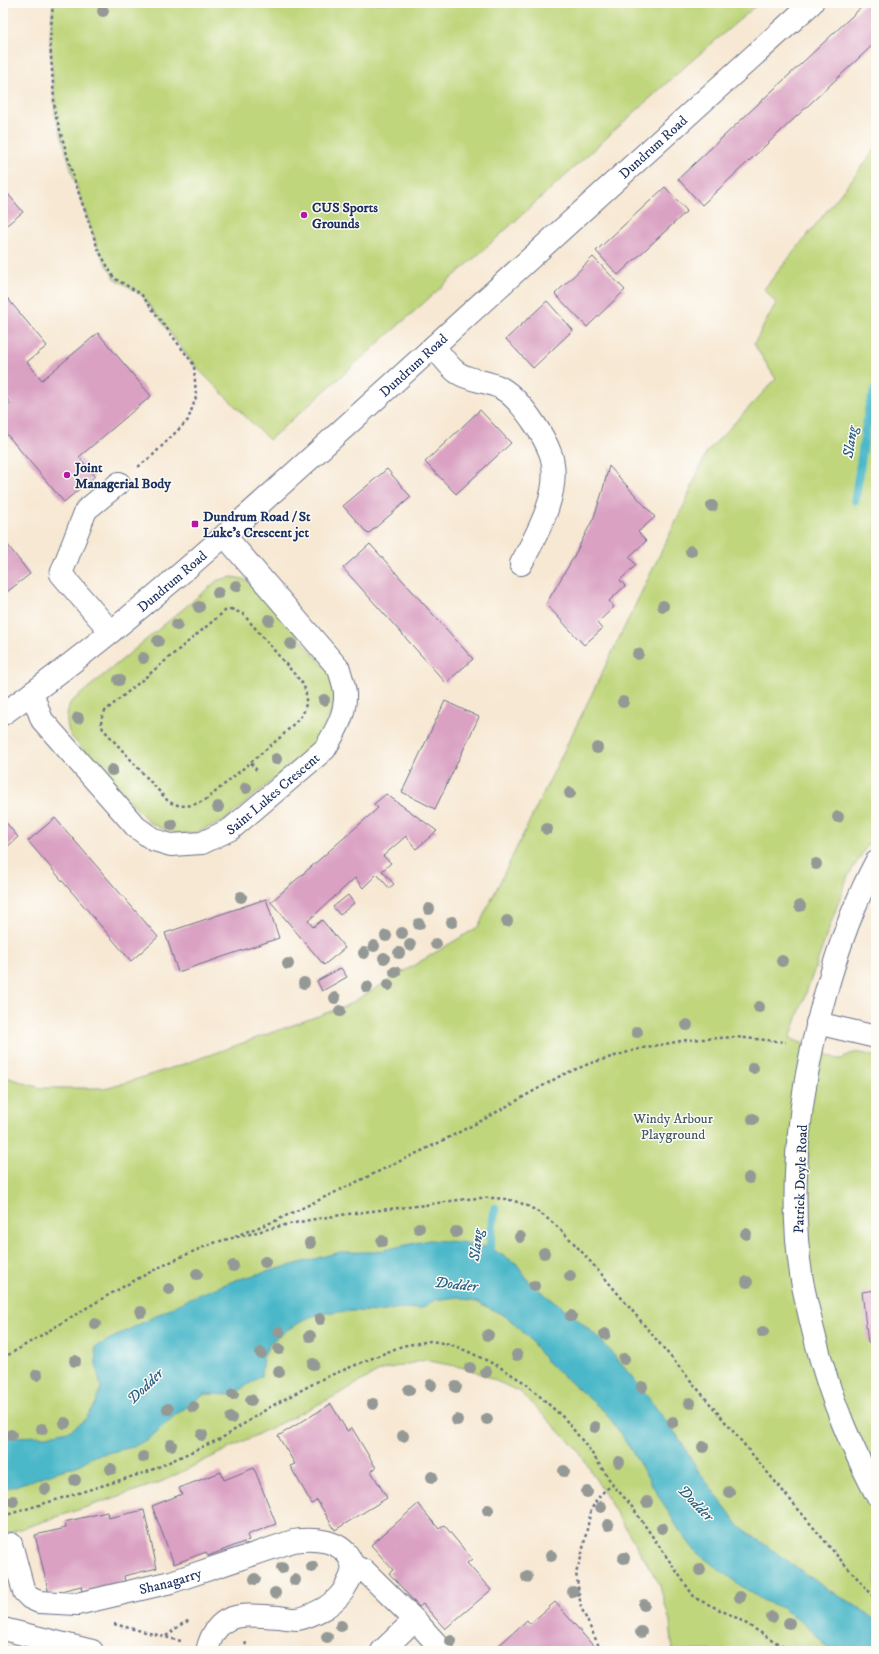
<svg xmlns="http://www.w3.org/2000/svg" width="879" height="1654" viewBox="0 0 879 1654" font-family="'IM FELL DW Pica',serif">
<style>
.green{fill:#bfd67b;stroke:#6d826c}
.water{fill:#4cb8c9;stroke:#347494}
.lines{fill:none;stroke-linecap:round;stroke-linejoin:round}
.stream{stroke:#4cb8c9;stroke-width:9}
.building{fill:#daa1c3}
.minor-casing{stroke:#687087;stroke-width:24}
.major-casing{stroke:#687087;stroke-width:24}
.path{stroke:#687087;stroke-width:2.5;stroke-dasharray:3 3;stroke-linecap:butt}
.minor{stroke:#fff;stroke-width:22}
.major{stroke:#fff;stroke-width:22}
.tree{fill:#959996}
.poi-dot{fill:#b5179e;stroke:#fdfcf7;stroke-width:1.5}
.labels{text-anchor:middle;stroke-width:3;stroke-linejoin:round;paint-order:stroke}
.street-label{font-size:14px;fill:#1b2f5e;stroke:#fdfcf7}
.poi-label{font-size:14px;font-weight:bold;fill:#1b2f5e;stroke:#fdfcf7;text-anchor:start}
.park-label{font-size:14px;fill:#445965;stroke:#fdfcf7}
.water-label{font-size:15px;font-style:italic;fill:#2c5f83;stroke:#fdfcf7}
</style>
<rect width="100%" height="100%" fill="#fdfcf7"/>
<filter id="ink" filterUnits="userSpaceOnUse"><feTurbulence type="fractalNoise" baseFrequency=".025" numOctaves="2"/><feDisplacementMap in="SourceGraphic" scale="8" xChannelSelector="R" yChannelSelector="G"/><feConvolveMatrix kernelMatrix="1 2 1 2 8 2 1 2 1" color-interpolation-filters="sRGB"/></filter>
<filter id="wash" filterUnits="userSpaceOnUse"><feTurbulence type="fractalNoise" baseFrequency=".012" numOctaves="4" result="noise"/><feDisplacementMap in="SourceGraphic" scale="16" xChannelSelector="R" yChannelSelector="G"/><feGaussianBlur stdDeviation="0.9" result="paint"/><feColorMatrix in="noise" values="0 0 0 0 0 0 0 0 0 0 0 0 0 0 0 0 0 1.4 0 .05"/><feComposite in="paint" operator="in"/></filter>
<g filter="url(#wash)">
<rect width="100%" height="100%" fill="#f7e8d3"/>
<g class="green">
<path d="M53 3H759L681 70 480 253 269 440 194 365 141 294 114 278 98 249 75 182 55 113 50 41Z"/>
<path d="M876 148V831L847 878 790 1038 837 1059H842C855 1049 861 1053 876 1057V1651H673L670 1622 659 1583 578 1450 520 1392 470 1369 425 1360 381 1370 333 1397 161 1482 3 1535V1076L40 1088H109L184 1064 346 1006 478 927 686 501 706 453 776 379 754 344 776 303 764 289 850 182Z"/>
<path d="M232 577 243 579 254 585 330 673 335 686V700L327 722 315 744 223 822 190 834 177 833 160 828 149 822 70 735C66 723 66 715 70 703L218 580Z"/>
</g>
<path class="water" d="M429 1240 460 1242 490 1248 516 1263 532 1285 573 1315 600 1339 633 1378 677 1435 699 1472 740 1527 827 1589 861 1609 876 1621V1651H829L812 1630 782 1608 764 1601 738 1584 696 1552 679 1530 627 1443 606 1413 546 1361 529 1338 507 1317 479 1303 458 1297 435 1300 420 1309 400 1308 380 1312 352 1311 326 1313 310 1317 287 1330 270 1343 263 1358 261 1376 233 1395 205 1394 174 1416 150 1438 133 1447 94 1456 77 1466 59 1471 3 1490V1437L47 1436 71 1430 84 1421 95 1405 101 1388 96 1364 95 1347 190 1298 236 1280 340 1252H374Z"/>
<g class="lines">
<g class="stream">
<path d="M855 500 869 407 876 388"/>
<path d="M488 1260 495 1208"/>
</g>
</g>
<g id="blocks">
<g class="building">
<path d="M866 3H876V42L702 205 678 179Z"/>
<path d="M665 187 687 211 618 275 596 251Z"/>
<path d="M3 188 23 212 3 228Z"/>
<path d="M593 257 625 290 587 327 555 294Z"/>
<path d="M3 293 47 346 27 362 42 380 98 333 151 396 79 457 95 476 64 502 3 430V411L11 404 3 394Z"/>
<path d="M547 301 573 330 533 368 506 339Z"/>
<path d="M480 410 511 443 456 494 425 462Z"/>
<path d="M609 466 655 517 638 532 646 541 629 557 636 565 620 580 625 586 609 601 614 607 597 623 602 629 584 645 546 604 572 560 594 517 602 493Z"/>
<path d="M387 469 411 497 368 534 343 506Z"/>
<path d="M3 539 30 574 3 595Z"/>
<path d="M370 544 473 659 446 683 343 568Z"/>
<path d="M445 701 479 717 435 809 402 792Z"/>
<path d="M386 794 437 831 416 849 406 836 383 856 391 863 382 871 394 884 389 888 377 874 363 888 355 878 308 921 313 927 322 920 345 948 324 965 271 902 378 808 374 804Z"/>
<path d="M55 818 158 937 131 961 28 841Z"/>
<path d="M3 819 18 837 3 851Z"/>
<path d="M348 895 354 903 340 915 333 907Z"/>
<path d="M266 899 279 938 178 972 165 933Z"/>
<path d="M341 968 347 977 322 991 317 981Z"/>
<path d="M876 1290V1342L868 1343 862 1292Z"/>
<path d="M331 1404 347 1431 352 1428 376 1468 371 1471 387 1498 335 1530 317 1500 312 1504 290 1466 295 1464 278 1436Z"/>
<path d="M254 1468 276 1524 247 1535 249 1540 208 1556 206 1552 174 1564 152 1506 182 1494 179 1488 221 1472 224 1480Z"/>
<path d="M418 1504 439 1529 444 1525 472 1559 467 1563 491 1590 445 1629 423 1604 419 1607 389 1573 393 1570 371 1545Z"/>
<path d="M144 1510 157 1568 124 1576 125 1581 82 1591 81 1586 49 1594 35 1535 66 1528 64 1522 107 1512 108 1518Z"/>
<path d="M555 1602 596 1649 593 1651H495L494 1650 527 1620 530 1624Z"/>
</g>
</g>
</g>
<g filter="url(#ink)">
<use href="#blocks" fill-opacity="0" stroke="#687087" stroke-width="1"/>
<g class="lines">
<g class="minor-casing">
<g id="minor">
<path d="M434 346C440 354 450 368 458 373 470 381 488 381 501 388 515 396 526 411 534 423 541 433 547 444 551 455 562 491 537 534 521 564"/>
<path d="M111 632 61 574 86 510 119 483"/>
<path id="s1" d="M32 693 42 720 136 827 154 840 171 845 202 843 231 829 325 749C335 732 346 714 345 694 345 686 341 677 339 669L225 536"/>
<path d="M876 862C853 904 838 949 825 995 800 1084 786 1194 803 1286 812 1329 823 1375 840 1416 850 1443 863 1468 876 1494"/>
<path d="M817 1023 876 1037"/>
<path id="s2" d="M11 1544 24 1592 30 1598 39 1602 77 1604 171 1582 293 1541C313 1538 342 1539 351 1561 355 1570 351 1578 346 1586 342 1595 334 1602 325 1608 317 1612 307 1618 297 1619 292 1619 285 1618 279 1617 244 1615 217 1609 207 1651"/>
<path d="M354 1566 365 1571 417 1622 443 1651"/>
<path d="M382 1651 405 1629 417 1622"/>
</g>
</g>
<g class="major-casing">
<g id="major">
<path id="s3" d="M3 714C140 617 263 501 387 389 528 260 670 131 812 3"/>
<path d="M3 1629 92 1651"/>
</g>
</g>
<g class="path">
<path d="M53 3 50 41 55 113 75 182 98 249 114 278 141 294 194 365 196 397 188 420 153 455 138 467"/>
<path d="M231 609 243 614 303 684 306 692V704L303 714 283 735 207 799C194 806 181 809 168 801L103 729C100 722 101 718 105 711L225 611Z"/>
<path d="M251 763 258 772"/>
<path d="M235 1236 275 1221 440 1142 479 1122 562 1075 591 1063 642 1048 687 1040 735 1037 786 1042"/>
<path d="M3 1358C72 1318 139 1272 214 1243 226 1239 238 1237 250 1234 304 1218 361 1212 417 1206 451 1202 491 1191 523 1204 555 1217 582 1253 604 1277L839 1558 876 1599"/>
<path d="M3 1516 147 1472 222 1438 270 1407 324 1378 402 1346 430 1341 450 1344 469 1352 498 1366 525 1383 565 1419 589 1449 613 1485 630 1504 695 1598 737 1618 790 1651"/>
<path d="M114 1624 181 1641V1643"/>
<path d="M166 1636 182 1624 190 1620"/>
<path d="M244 1651 246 1642"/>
<path d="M601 1651 581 1607 576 1573 581 1558 591 1510 597 1499 605 1490 613 1485"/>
</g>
<use href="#minor" class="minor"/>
<use href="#major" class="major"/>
</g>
<g class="tree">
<circle cx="103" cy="11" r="6"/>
<circle cx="712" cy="506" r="6"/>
<circle cx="691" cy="551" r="6"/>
<circle cx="236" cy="586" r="6"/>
<circle cx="218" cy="593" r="6"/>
<circle cx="663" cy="606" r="6"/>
<circle cx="199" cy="607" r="6"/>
<circle cx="269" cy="620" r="6"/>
<circle cx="177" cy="625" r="6"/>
<circle cx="158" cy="641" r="6"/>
<circle cx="291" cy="644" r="6"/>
<circle cx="638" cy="654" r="6"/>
<circle cx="143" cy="658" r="6"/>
<circle cx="119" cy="680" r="6"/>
<circle cx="324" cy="700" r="6"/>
<circle cx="623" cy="702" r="6"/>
<circle cx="78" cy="718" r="6"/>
<circle cx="597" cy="748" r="6"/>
<circle cx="276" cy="759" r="6"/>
<circle cx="112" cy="770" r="6"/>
<circle cx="246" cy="788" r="6"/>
<circle cx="570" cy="793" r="6"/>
<circle cx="218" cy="807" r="6"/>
<circle cx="838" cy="817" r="6"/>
<circle cx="172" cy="825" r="6"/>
<circle cx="547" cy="829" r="6"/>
<circle cx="816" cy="864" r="6"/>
<circle cx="241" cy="897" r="6"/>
<circle cx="800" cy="906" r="6"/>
<circle cx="429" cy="909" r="6"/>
<circle cx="507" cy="921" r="6"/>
<circle cx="452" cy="922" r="6"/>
<circle cx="419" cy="924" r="6"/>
<circle cx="402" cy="933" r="6"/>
<circle cx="386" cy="936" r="6"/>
<circle cx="436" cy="944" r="6"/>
<circle cx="410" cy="945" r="6"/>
<circle cx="374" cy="946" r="6"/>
<circle cx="364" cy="953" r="6"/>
<circle cx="399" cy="953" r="6"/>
<circle cx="384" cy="958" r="6"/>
<circle cx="782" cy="961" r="6"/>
<circle cx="288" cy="964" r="6"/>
<circle cx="395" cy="972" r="6"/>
<circle cx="304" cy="983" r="6"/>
<circle cx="388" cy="985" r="6"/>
<circle cx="367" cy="987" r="6"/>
<circle cx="335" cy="998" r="6"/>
<circle cx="759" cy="1007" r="6"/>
<circle cx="340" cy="1011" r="6"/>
<circle cx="687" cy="1025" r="6"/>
<circle cx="637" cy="1032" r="6"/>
<circle cx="753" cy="1068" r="6"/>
<circle cx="753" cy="1119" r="6"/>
<circle cx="749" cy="1178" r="6"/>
<circle cx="419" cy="1228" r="6"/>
<circle cx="456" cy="1232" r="6"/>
<circle cx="746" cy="1234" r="6"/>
<circle cx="520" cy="1237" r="6"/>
<circle cx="382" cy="1241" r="6"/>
<circle cx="310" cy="1243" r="6"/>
<circle cx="544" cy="1253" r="6"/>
<circle cx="265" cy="1262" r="6"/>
<circle cx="233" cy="1266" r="6"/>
<circle cx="197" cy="1274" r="6"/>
<circle cx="570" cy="1276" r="6"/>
<circle cx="747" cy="1282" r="6"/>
<circle cx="534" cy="1286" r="6"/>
<circle cx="169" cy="1289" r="6"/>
<circle cx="141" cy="1312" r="6"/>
<circle cx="571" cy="1316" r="6"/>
<circle cx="320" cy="1319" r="6"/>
<circle cx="95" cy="1324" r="6"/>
<circle cx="279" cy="1332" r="6"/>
<circle cx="763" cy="1332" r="6"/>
<circle cx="605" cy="1334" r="6"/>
<circle cx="488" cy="1335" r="6"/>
<circle cx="310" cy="1336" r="6"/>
<circle cx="279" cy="1349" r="6"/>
<circle cx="261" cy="1353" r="6"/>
<circle cx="517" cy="1355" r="6"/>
<circle cx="624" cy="1359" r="6"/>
<circle cx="75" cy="1361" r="6"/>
<circle cx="313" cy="1364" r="6"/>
<circle cx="470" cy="1368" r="6"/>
<circle cx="279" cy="1372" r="6"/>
<circle cx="486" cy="1372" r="6"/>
<circle cx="37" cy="1375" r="6"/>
<circle cx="431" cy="1385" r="6"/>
<circle cx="456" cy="1387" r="6"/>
<circle cx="642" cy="1387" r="6"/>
<circle cx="409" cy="1390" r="6"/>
<circle cx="233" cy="1394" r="6"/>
<circle cx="251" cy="1400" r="6"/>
<circle cx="690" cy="1403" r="6"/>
<circle cx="373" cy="1404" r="6"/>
<circle cx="193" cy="1407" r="6"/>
<circle cx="168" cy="1409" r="6"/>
<circle cx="231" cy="1418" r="6"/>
<circle cx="487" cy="1419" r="6"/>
<circle cx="457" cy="1420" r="6"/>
<circle cx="673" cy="1422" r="6"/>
<circle cx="65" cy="1423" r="6"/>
<circle cx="595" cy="1427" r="6"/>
<circle cx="42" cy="1429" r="6"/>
<circle cx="11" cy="1435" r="6"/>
<circle cx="202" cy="1435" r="6"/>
<circle cx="403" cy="1436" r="6"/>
<circle cx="171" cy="1445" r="6"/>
<circle cx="703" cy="1447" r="6"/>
<circle cx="143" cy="1457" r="6"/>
<circle cx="619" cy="1462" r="6"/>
<circle cx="111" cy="1469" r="6"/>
<circle cx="564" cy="1471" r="6"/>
<circle cx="432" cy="1477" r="6"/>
<circle cx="75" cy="1480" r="6"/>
<circle cx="45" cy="1489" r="6"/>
<circle cx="587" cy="1492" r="6"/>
<circle cx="729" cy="1492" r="6"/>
<circle cx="13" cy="1501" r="6"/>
<circle cx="647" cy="1502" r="6"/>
<circle cx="601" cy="1507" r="6"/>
<circle cx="488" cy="1510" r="6"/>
<circle cx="608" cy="1525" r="6"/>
<circle cx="662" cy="1528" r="6"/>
<circle cx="551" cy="1556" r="6"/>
<circle cx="624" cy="1558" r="6"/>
<circle cx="312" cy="1567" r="6"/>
<circle cx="282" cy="1568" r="6"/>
<circle cx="700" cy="1570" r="6"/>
<circle cx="527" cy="1577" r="6"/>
<circle cx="255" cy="1579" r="6"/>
<circle cx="295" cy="1580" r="6"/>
<circle cx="573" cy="1592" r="6"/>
<circle cx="275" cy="1593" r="6"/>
<circle cx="740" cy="1597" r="6"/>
<circle cx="644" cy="1605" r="6"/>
<circle cx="772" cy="1617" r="6"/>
<circle cx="789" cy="1623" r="6"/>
<circle cx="341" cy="1626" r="6"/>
<circle cx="641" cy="1632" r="6"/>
<circle cx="327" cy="1637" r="6"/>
<circle cx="451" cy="1641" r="6"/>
</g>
</g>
<g class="poi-dot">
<circle cx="304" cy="215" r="4"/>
<circle cx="67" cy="475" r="4"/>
<rect x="191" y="520" width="8" height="8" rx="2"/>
</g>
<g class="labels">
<g class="street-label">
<text dy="5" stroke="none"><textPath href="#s3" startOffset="863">Dundrum Road</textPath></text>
<text dy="5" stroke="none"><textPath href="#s3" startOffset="539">Dundrum Road</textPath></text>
<text dy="5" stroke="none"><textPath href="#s3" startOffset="215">Dundrum Road</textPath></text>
<text dy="5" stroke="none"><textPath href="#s1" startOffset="329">Saint Lukes Crescent</textPath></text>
<text transform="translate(800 1179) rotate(-88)" y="5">Patrick Doyle Road</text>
<text dy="5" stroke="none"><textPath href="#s2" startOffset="202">Shanagarry</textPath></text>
</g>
<g class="poi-label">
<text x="312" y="212">CUS Sports<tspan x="312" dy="16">Grounds</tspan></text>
<text x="75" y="472">Joint<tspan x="75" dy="16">Managerial Body</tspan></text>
<text x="203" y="521">Dundrum Road / St<tspan x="203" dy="16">Luke's Crescent jct</tspan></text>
</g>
<g class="park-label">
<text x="673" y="1123">Windy Arbour<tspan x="673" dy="16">Playground</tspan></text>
</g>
<g class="water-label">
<text transform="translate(850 442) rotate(-81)" y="5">Slang</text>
<text transform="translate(476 1245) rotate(-82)" y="5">Slang</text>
<text transform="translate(456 1284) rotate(6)" y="5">Dodder</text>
<text transform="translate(145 1386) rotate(-44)" y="5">Dodder</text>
<text transform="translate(696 1503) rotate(46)" y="5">Dodder</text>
</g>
</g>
<rect width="879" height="1654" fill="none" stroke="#fdfcf7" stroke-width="16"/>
</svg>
